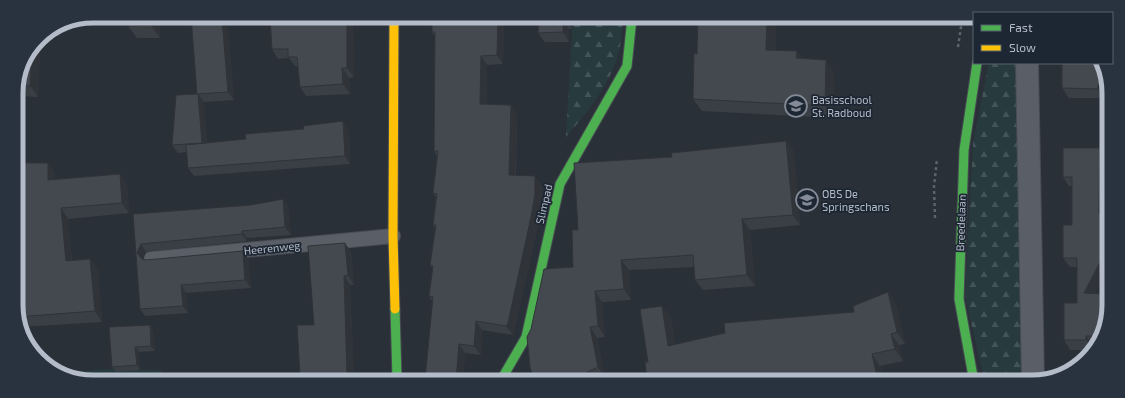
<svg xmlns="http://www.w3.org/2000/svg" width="1125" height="398" viewBox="0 0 1125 398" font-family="'Exo 2',sans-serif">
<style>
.grass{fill:url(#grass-tufts)}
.forest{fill:url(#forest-firs)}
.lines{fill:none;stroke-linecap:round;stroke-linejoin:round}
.lane-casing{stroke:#484c53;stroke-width:16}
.street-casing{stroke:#484c53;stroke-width:24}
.fast-casing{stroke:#484c53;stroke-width:11}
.slow-casing{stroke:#484c53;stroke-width:11}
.path{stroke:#5d636a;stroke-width:2.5;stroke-dasharray:3 3;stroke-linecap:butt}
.lane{stroke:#5a5e66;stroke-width:14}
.street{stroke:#5a5e66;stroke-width:22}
.fast{stroke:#4caf50;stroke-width:9}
.slow{stroke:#ffc107;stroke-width:9}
.wall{fill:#3a3f45}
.shaded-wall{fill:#303338}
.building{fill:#444950;stroke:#303338}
.labels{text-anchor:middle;stroke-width:3.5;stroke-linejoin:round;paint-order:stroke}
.poi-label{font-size:11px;fill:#b4bcc9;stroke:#1d2633;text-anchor:start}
.street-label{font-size:11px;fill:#b4bcc9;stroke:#1d2633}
.rim{fill:none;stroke:#b4bcc9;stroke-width:5}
</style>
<defs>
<pattern id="grass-tufts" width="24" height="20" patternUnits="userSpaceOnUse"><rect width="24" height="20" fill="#273a3e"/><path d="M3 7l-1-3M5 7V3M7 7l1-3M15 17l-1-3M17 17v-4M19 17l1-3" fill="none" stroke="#445559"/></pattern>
<pattern id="forest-firs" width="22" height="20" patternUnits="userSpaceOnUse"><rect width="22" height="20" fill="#273a3e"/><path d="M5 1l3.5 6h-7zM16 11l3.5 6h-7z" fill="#445559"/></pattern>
</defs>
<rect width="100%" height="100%" fill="#2a3038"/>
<path class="grass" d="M105 369 161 370 162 378H69L61 373Z"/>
<g class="forest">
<path d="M573 18H623C622 27 622 37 620 46 613 82 589 110 566 137Z"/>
<path d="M989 63H1019L1022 382H985L965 297 973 143Z"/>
</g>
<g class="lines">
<g class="lane-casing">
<path id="lane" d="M151 259 393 236"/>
</g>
<g class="street-casing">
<path id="street" d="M1027 63 1033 382"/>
</g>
<g class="fast-casing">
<g id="fast">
<path d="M395 309 397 379"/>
<path d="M501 380 526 337 560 184 627 66 632 18"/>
<path d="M974 382 959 299 964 150 977 63"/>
</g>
</g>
<g class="slow-casing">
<path id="slow" d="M394 17 393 236 395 309"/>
</g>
<g class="path">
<path d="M958 47 962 20"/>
<path d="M935 218 934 186 937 159"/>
</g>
<use href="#lane" class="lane"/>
<use href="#street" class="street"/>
<use href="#fast" class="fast"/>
<use href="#slow" class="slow"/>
</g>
<g class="wall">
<path d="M159 16 160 38H137L128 26Z"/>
<path d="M270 17H353L354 77 349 78 350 94 306 96 300 87 298 66H295L289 58 278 59 272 49Z"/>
<path d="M432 17 504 18 503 64 487 65V104L511 105 517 114 516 175 542 185 541 203 538 226 514 332 513 335 482 330 481 355 465 353 463 380 432 301 429 296 433 269 430 265 435 228 433 225 436 198 433 193 437 156 434 151 435 37 432 32Z"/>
<path d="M539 18H572V29H569V42H545L538 33Z"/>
<path d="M220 19H222L228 27 234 100 204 102 207 143 246 139 343 121 349 130 350 164 194 176 188 168 187 152 178 153 172 145 197 94Z"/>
<path d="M698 19H776L775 50 797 51 802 58 834 72 833 118 702 111 693 99 697 54Z"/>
<path d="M40 48 38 97 16 96V88L24 59Z"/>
<path d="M1108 83V94H1105V98H1069L1062 88Z"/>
<path d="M786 141 794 152 800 225 750 230 755 286 703 290 695 280 694 267 629 270 631 300 602 302 605 337 597 338 605 378 601 380H534L573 267 578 230Z"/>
<path d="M1100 148 1107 157 1106 213H1107L1106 273 1095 293 1105 294V329L1094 345H1093V346L1090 350H1070L1064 340 1077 303V267H1070L1063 258 1072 225V186H1069L1063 177Z"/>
<path d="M48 163 55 173V179L127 184 129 213 68 219 72 260 90 259 98 269 102 322 21 327 17 319V202H18Z"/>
<path d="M283 199 288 207 291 235 247 238V241L146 252 143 259 146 260 248 258 251 288 186 293 188 313 145 316 140 309 133 214 251 205Z"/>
<path d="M351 252 354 285H350L354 379H288L300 376 314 325Z"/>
<path d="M888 292 896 304 905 344 899 345 903 361 880 366 883 381 647 380 648 362 671 317 675 345 854 312Z"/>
<path d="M150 325 153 330 155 351 139 352 140 370 116 372 112 367Z"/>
</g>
<g class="shaded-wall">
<path d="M151 16H159L160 38 151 25Z"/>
<path d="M214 17H219L220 28 214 19Z"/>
<path d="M347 17H353L354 77 347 68Z"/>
<path d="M498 18H504L503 64 497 55Z"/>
<path d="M565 18H572V29L565 20Z"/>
<path d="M222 19 228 27 234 100 228 92Z"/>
<path d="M767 19H776L774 62 766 50Z"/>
<path d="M563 20 569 29V42L563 32Z"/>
<path d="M36 43 40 48 38 97 30 86 32 48Z"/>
<path d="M797 51 805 63 796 58Z"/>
<path d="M481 56 487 65V113L480 104Z"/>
<path d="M826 60 834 72 833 118 825 106Z"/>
<path d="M342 68 349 78 350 94 343 84Z"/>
<path d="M1098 85 1105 94V98L1098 89Z"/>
<path d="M198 94 204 102 208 151 202 143Z"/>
<path d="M511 105 517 114 515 184 509 175Z"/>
<path d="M343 121 349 130 350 164 345 156Z"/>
<path d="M786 141 794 152 800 225 793 215Z"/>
<path d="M1100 148 1107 157 1106 222 1099 213Z"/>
<path d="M48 163 55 173V190L48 180Z"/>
<path d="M120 174 127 184 129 213 122 203Z"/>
<path d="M535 176 542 185 541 203 538 226 514 332 513 335 506 326Z"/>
<path d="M283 199 288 207 291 235 285 227Z"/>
<path d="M61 208 68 219 73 271 66 261Z"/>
<path d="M742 219 750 230 755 286 747 275Z"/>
<path d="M242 231 247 238V241L242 234Z"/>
<path d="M345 243 351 252 354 285 348 275Z"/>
<path d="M141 244 146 252 143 260 137 253Z"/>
<path d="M243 251 248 258 251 288 245 280Z"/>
<path d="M1106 251V273L1090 302 1084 293Z"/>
<path d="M90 259 98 269 102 322 95 311Z"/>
<path d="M621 260 629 270 631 300 624 289Z"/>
<path d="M344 276 350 285 354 379H350L347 374Z"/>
<path d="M181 285 186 293 188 313 183 306Z"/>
<path d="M595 291 602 302 605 337 598 326Z"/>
<path d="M888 292 896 304 905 344 897 332Z"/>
<path d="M662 306 671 317 677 358 668 346Z"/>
<path d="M1100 319 1105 327V329L1100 336Z"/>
<path d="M476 321 482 330 481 355 474 346Z"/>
<path d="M150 325 153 330 155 351 151 346Z"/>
<path d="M590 327 597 338 605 378 598 367Z"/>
<path d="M891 334 899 345 903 361 895 349Z"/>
<path d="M1086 336 1093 345 1092 348 1086 340Z"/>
<path d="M459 344 465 353 463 380H456Z"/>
<path d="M135 347 139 352 140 370 137 365Z"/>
<path d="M872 354 880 366 883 381H878Z"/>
</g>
<g class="building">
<path d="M128 16H151V25L128 26Z"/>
<path d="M191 16 214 17V19H222L228 92 197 94Z"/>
<path d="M270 17H347V68H342L343 84 300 87 297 57H288V49H272Z"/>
<path d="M432 17 498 18 497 55 481 56 480 104 511 105 509 175 535 176V194L531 217 508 323 506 326 476 321 474 346 459 344 456 380 425 379 433 297 429 296 433 266 430 265 436 225H433L437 194 433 193 438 151H434L435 32H432Z"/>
<path d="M539 18H565V20H563V32L538 33Z"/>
<path d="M698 19H767L766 50 797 51 796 58 826 60 825 106 693 99 694 53 697 54Z"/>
<path d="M32 48 30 86H17L24 59Z"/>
<path d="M1062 63H1099L1108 83V85H1098V89L1062 88Z"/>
<path d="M198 94 202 143 172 145 176 95Z"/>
<path d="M343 121 345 156 188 168 186 145 246 139 245 134 304 129 303 126Z"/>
<path d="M786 141 793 215 742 219 747 275 695 280 693 255 621 260 624 289 595 291 598 326 590 327 598 367 581 375 560 378V380H534L530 367 527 337 531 329 544 269 573 267 572 230H578L574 163 672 157 671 153Z"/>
<path d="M1063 148H1100L1099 213H1107L1106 251 1084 293 1105 294V320L1100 319V336H1086V340H1064V303H1077V258H1063V225H1072V177H1063Z"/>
<path d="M17 163H48V180L120 174 122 203 61 208 66 261 90 259 95 311 17 317V202H18L17 189Z"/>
<path d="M283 199 285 227 242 231V234L141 244 137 253 142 259 146 260 243 251 245 280 181 285 183 306 140 309 133 214 251 205Z"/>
<path d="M345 243 348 275 344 276 347 374 350 373V379H288L300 376 297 325H314L308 246Z"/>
<path d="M888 292 897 332 891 334 895 349 872 354 878 381 647 380 645 362H648L640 309 662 306 668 346 725 333 724 323 854 312 853 306Z"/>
<path d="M150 325 151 346 135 347 137 365 112 367 109 327Z"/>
</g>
<defs>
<g id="school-ring" transform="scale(1.15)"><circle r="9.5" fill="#1d2633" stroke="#848b96" stroke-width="1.5"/><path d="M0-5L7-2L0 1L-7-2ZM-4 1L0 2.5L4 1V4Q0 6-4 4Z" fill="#848b96"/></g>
</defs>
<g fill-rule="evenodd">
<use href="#school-ring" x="796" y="106"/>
<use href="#school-ring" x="807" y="200"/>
</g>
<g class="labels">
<g class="poi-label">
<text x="812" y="104">Basisschool<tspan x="812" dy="13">St. Radboud</tspan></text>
<text x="822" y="198">OBS De<tspan x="822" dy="13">Springschans</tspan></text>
</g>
<g class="street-label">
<text transform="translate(544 204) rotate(-77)" y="4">Slimpad</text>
<text transform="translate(961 223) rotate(-88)" y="4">Breedelaan</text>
<text transform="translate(272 248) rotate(-6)" y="4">Heerenweg</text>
</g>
</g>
<path d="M0 0H1125V398H0ZM93 23H1032A70 70 0 0 1 1102 93V305A70 70 0 0 1 1032 375H93A70 70 0 0 1 23 305V93A70 70 0 0 1 93 23Z" fill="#29323f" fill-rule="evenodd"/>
<path class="rim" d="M93 23H1032A70 70 0 0 1 1102 93V305A70 70 0 0 1 1032 375H93A70 70 0 0 1 23 305V93A70 70 0 0 1 93 23Z"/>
<rect x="973" y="12" width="140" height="52" fill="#1d2633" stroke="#59626f"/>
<rect x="981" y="25" width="20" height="6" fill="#4caf50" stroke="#59626f"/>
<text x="1009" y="32" font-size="12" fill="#b4bcc9">Fast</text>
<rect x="981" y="45" width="20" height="6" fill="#ffc107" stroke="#59626f"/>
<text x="1009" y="52" font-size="12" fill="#b4bcc9">Slow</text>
</svg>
